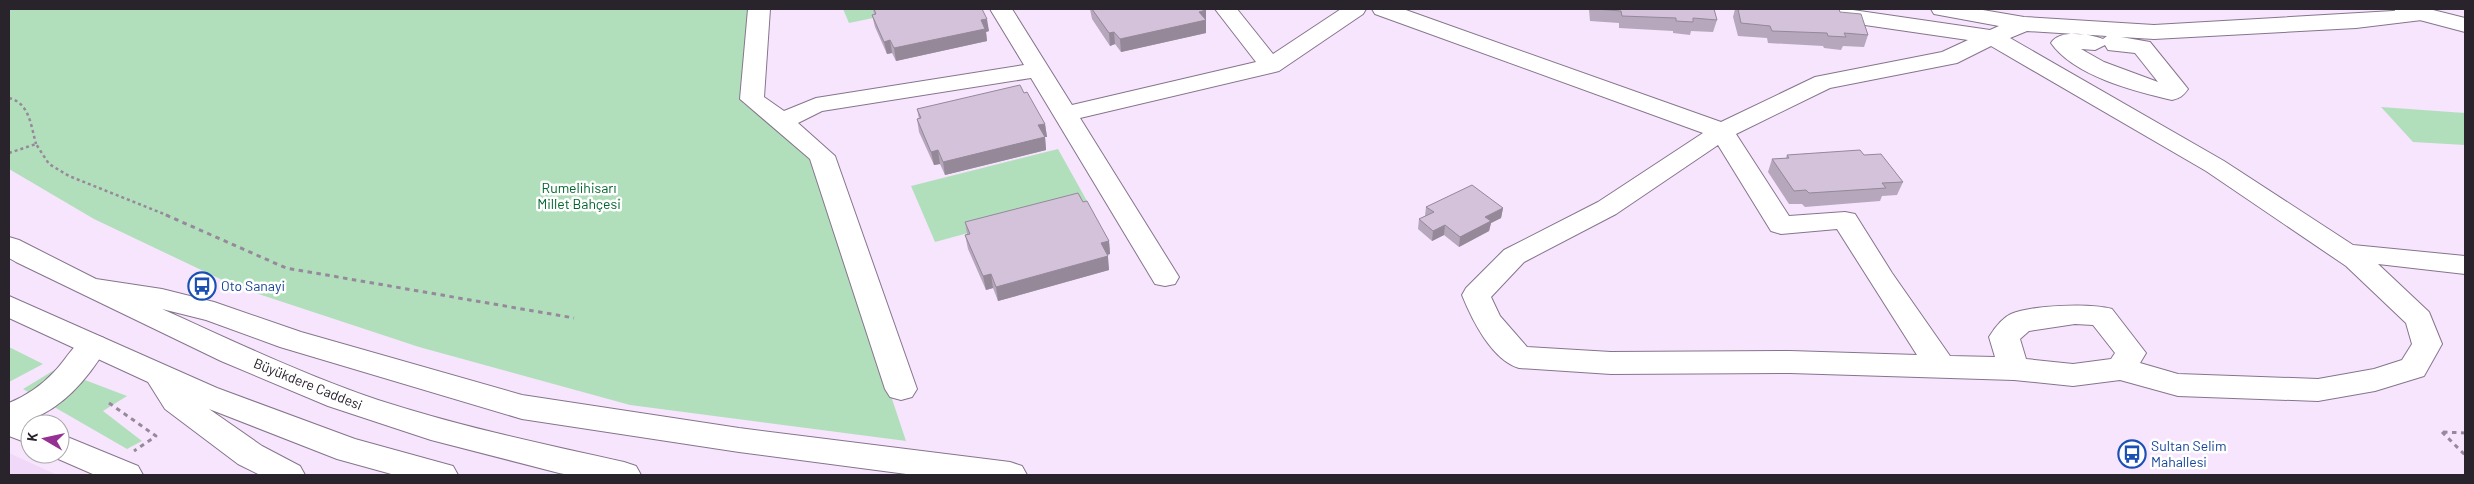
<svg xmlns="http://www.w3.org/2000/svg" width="2474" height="484" viewBox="0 0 2474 484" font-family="Barlow,sans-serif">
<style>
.built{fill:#efd8f8}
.green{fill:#b2dfbb}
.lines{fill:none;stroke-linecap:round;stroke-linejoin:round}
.minor-casing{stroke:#85758c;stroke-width:2}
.major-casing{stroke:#85758c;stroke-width:2}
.path-far1{stroke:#96899b;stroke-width:2.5;stroke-dasharray:3 3;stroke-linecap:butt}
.path{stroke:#96899b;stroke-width:3;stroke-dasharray:4.5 4.5;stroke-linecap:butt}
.minor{fill:#fff;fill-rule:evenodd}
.major{fill:#fff;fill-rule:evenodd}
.wall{fill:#b6a7bc}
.shaded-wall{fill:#948899}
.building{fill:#d4c2db;stroke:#948899}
.labels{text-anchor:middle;stroke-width:5;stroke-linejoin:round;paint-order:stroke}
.park-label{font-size:14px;fill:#01652d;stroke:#fff}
.transit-label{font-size:14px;fill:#164399;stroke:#fff;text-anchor:start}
.street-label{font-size:14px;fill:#29232c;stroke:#fff}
</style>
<rect width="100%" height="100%" fill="#f7e5fe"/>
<path class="built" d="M9 453 57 475H9Z"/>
<g class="green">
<path d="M9 9H753L743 103 812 158 906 441 630 405 419 347 237 287 94 219 9 169Z"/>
<path d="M843 9H917L849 23Z"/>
<path d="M2381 107 2465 113V145L2413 142Z"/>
<path d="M1058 149 1087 201 935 242 911 186Z"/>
<path d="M9 347 43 364 9 382Z"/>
<path d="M56 369 127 396 103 411 142 441 127 449 23 389Z"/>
</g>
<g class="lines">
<g class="minor-casing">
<g id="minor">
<path d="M748 9H770L764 97 784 111 816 98 1024 65 990 9H1012L1072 105 1256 62 1215 9H1237L1273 54 1341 9H1366L1363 14 1279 71 1080 118 1179 277 1175 284 1165 286 1155 284 1031 78 822 111 798 123 835 156 917 389 912 397 901 400 890 397 885 389 810 159 740 99Z"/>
<path d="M1372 9H1403L1721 122 1815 77 1942 52 1968 40 1803 16 1795 14 1792 9H1846L1990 30 1999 26 1934 14 1931 9H1977L2024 17 2154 25 2427 9 2433 14 2430 19 2356 28 2154 39 2121 37 2150 42 2184 84 2188 89C2183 96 2180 98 2172 100 2134 91 2074 76 2051 43 2060 29 2089 34 2103 39L2107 36 2027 31 2010 38 2224 161 2353 245 2465 256V274L2378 264 2429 312 2442 344 2424 376 2375 391 2318 401 2178 396 2120 380 2073 386 2014 380 1790 373 1611 374 1519 368C1492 360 1472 320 1462 295L1466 288 1504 250 1598 202 1703 133 1375 14ZM2105 45 2108 50 2135 53 2158 82 2104 62 2081 49 2095 50ZM1991 46 2206 171 2346 266 2406 323 2412 344 2402 360 2374 369 2318 379 2178 374 2140 363 2146 353 2112 309C2090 303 2032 305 2011 314 2002 318 1994 329 1989 337L1995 357 1950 356 1892 273 1855 214 1845 212 1789 216 1736 134 1830 88 1957 63ZM1718 145 1771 231 1781 234 1837 229 1917 355 1790 351 1611 352 1527 347 1500 316 1491 297 1524 262 1616 214ZM2075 324 2093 325 2115 353 2111 359 2073 364 2026 359 2020 339 2029 331Z"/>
<path d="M93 334 104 338 108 345C90 376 65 406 32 419L42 424H30V444L9 436V403C26 396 42 385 54 372 67 359 75 340 93 334Z"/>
<path d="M60 434 138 466 143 475H95L49 455 60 454Z"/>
</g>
</g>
<g class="major-casing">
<g id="major">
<path d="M2394 9H2429L2465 18V32L2397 14Z"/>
<path d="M9 237 19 240 96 279 162 289 214 302 301 332 522 395 739 428 1010 462 1022 466 1027 475H914L739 452 522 419 280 347 206 320 162 309C233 341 304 375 378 400 458 426 542 444 624 462L636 466 641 475H569L559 473 431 440 328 406 221 361 16 262 9 258Z"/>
<path d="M9 296 217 388 355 439 453 466 458 475H395L337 459 209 409 262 446 300 466 305 475H260L238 464 165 409 148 382 9 318Z"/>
</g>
</g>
<g class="path-far1">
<path d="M9 98C30 103 31 127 36 144"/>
<path d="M9 153 36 144 49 164 69 176 169 216"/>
</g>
<g class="path">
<path d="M166 215 286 268 574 318"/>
<path d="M109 403 156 436 134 451"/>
<path d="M2442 432 2465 455"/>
<path d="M2443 432 2465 433"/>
</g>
<use href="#minor" class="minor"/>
<use href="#major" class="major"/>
</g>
<g class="wall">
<path d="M873 9H982L989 31 986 32 987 41 896 61 892 53 887 54 875 27 872 15 874 14Z"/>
<path d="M1090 9H1205L1206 10V33L1121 52 1115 44 1110 46 1092 19Z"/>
<path d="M1589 9H1714L1717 20 1713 32 1691 31 1690 35 1673 33V31L1619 28V23L1590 21Z"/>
<path d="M1735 9H1839L1840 12 1868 35 1864 47 1843 46 1841 50 1824 48 1823 46 1768 43 1767 38 1738 36 1733 17Z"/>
<path d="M1024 93 1045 124 1047 137H1045L1046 150 945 175 940 164 934 165 919 132 917 119H919L917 109Z"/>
<path d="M1787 155H1864L1903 182 1897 195 1882 196 1880 201 1805 207 1802 204H1789L1768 172 1772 159 1786 158Z"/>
<path d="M1083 202 1109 241 1110 254 1107 255 1109 270 998 301 993 288 986 290 968 249 965 235 967 234 965 222Z"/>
<path d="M1426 207 1503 208 1501 218 1491 223 1489 231 1459 247 1444 235 1432 241 1418 229 1419 219 1425 216Z"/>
</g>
<g class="shaded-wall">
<path d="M1206 10V33L1121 52 1120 39Z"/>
<path d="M987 19 989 31 986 32 987 41 896 61 894 48 981 20Z"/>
<path d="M1114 32 1115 44 1110 46 1109 33Z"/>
<path d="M890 40 892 53 887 54 884 42Z"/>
<path d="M1045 124 1047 137H1045L1046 150 945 175 943 162 1038 125Z"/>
<path d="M938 150 940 164 934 165 931 152Z"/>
<path d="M1503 208 1501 218 1491 223 1489 231 1459 247 1460 237 1485 217Z"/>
<path d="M1445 225 1444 235 1432 241 1433 231Z"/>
<path d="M1109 241 1110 254 1102 256 1101 243Z"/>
<path d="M1108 256 1109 270 998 301 996 287Z"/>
<path d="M991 274 993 288 986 290 983 276Z"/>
</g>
<g class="building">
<path d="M874 9H982L987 19 981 20 985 29 894 48 890 40 884 42 872 15 876 14Z"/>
<path d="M1092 9H1205L1206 10 1199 12 1206 20 1120 39 1114 32 1109 33Z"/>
<path d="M1596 9H1714L1717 20 1693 18V22L1676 21V18L1622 16 1621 11Z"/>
<path d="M1738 9H1839L1840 12 1861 14 1868 35 1844 33 1846 37 1828 36 1827 33 1772 31 1770 26 1741 23Z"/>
<path d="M1020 85 1024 93 1027 92 1045 124 1038 125 1045 137 943 162 938 150 931 152 917 119 921 118 917 109Z"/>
<path d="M1860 150 1864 155 1881 154 1903 182 1882 183 1886 188 1809 193 1806 190 1794 191 1772 159 1789 158 1787 155Z"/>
<path d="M1472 185 1503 208 1485 217 1491 221 1460 237 1445 225 1433 231 1419 219 1434 212 1426 207Z"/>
<path d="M1078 193 1083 202 1087 201 1109 241 1101 243 1108 256 996 287 991 274 983 276 965 235 970 234 965 222Z"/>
</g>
<defs>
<g id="bus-ring" transform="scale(1.4375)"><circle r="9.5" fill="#fff" stroke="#1a4fb4" stroke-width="1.5"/><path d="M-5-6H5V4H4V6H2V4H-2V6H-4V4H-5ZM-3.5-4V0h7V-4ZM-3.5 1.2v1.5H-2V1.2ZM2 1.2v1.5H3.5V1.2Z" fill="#1a4fb4"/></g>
</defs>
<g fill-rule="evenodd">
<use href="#bus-ring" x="202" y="286"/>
<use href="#bus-ring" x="2132" y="454"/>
</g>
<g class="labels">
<g class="park-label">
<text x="579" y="193">Rumelihisarı<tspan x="579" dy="16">Millet Bahçesi</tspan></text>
</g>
<g class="transit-label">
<text x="221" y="291">Oto Sanayi</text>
<text x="2151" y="451">Sultan Selim<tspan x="2151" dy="16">Mahallesi</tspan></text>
</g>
<g class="street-label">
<text transform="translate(308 384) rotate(22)" y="5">Büyükdere Caddesi</text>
</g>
</g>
<rect width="2474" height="484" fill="none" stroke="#29232c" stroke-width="20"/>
<g transform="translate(45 439) rotate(279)"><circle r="24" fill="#ffffff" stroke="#a9a7ab"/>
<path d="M0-4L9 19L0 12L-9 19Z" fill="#953095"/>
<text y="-8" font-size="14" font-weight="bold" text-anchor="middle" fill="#29232c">K</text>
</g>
</svg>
